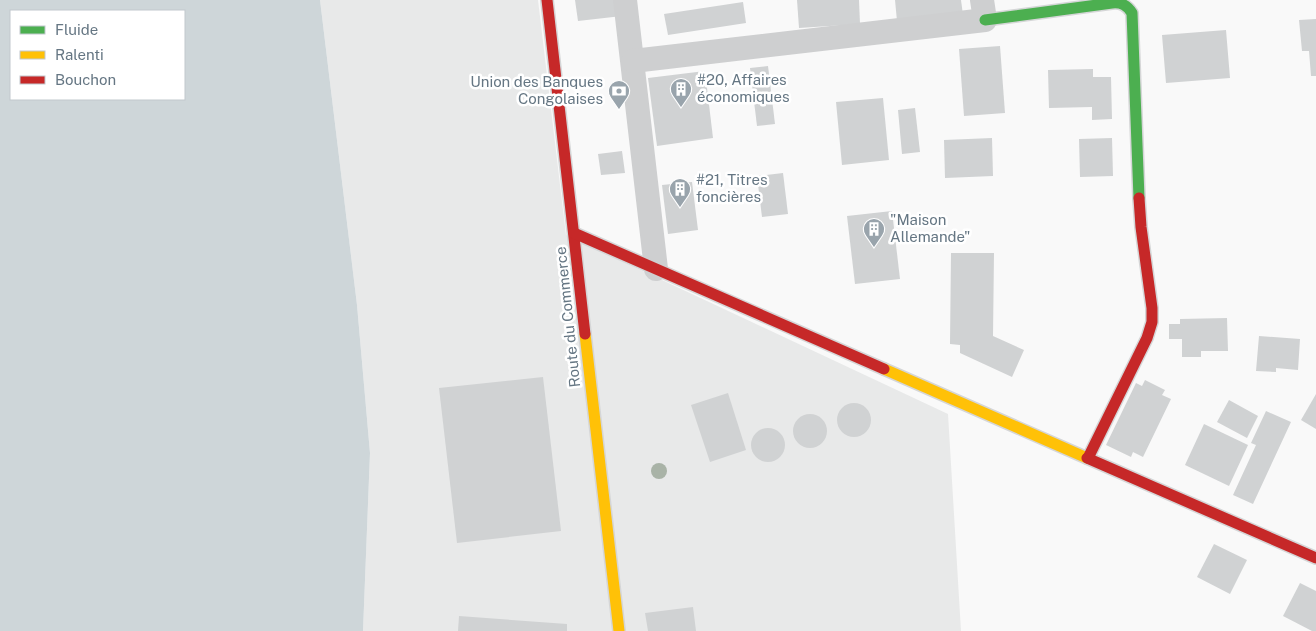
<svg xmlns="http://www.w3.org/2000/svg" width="1316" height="631" viewBox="0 0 1316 631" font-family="'Public Sans',sans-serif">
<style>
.built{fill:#e8e9e9}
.water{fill:#ced6d9;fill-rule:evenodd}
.building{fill:#d0d2d3}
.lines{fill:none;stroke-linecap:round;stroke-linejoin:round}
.fast-casing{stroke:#d5d6d7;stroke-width:14}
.slow-casing{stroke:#d5d6d7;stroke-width:14}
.jam-casing{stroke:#d5d6d7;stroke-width:14}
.street{stroke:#cecfd0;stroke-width:24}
.fast{stroke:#4caf50;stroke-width:11}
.slow{stroke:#ffc107;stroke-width:11}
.jam{stroke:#c62828;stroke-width:11}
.tree{fill:#a9b3a7}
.labels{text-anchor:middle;stroke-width:5;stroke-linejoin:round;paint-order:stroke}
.poi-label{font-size:15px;fill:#657683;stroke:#fff;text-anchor:start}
.street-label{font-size:15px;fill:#657683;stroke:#fff}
</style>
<rect width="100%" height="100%" fill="#f9f9f9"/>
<path class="built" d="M320 0H538L566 235 948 414 961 631H363L370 453 357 305Z"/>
<path class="water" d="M0 0H320L357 305 370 453 363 631H0ZM11 11H184V99H11Z"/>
<g class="building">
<path d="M575 0H620L622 16 578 21Z"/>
<path d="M797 0H859L860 24 799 28Z"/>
<path d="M895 0H961L963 15 897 21Z"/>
<path d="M743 2 746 23 668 35 664 14Z"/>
<path d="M1316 19V76H1311L1309 51H1302L1299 20Z"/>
<path d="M1226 30 1230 78 1166 83 1162 35Z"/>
<path d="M1000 46 1005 113 964 116 959 49Z"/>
<path d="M768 66 775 124 757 126 750 68Z"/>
<path d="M1093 69V77H1111L1112 119 1092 120V107L1049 108 1048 70Z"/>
<path d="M705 71 713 138 657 146 648 78Z"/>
<path d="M883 98 889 160 842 165 836 102Z"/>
<path d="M915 108 920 152 902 154 898 110Z"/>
<path d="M992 138 993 176 945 178 944 140Z"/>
<path d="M1112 138 1113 176 1080 177 1079 139Z"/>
<path d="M622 151 625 173 601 175 598 154Z"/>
<path d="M783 173 788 214 762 217 757 176Z"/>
<path d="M692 182 698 230 668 234 662 185Z"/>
<path d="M892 211 900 279 855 284 847 216Z"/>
<path d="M951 253H994L993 336 1024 350 1012 377 960 353V345L950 344Z"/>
<path d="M1227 318 1228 351H1201V357H1182V339H1169V324H1180V319Z"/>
<path d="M1259 336 1300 339 1298 370 1276 368V372L1256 371Z"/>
<path d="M543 377 561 531 457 543 439 388Z"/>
<path d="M1145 380 1165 390 1162 395 1171 399 1143 457 1133 452 1131 457 1106 445 1136 383 1142 386Z"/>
<path d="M728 393 746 450 710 462 691 405Z"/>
<path d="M1316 394V429L1301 420Z"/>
<path d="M1229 400 1258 416 1247 438 1217 422Z"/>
<circle cx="854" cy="420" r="17"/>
<path d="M1266 411 1291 422 1253 504 1233 495 1256 445 1251 443Z"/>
<circle cx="810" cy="431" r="17"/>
<path d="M1204 424 1248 445 1229 486 1185 465Z"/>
<circle cx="768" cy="445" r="17"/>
<path d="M1214 544 1247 560 1230 594 1197 577Z"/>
<path d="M1300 583 1316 591V631H1312L1283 616Z"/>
<path d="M693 607 696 631H648L645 613Z"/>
<path d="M459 616 567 624V631H458Z"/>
</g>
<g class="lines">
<g class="fast-casing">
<path id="fast" d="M985 20 1112 3C1121 2 1127 5 1132 13L1139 198"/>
</g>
<g class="slow-casing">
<g id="slow">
<path d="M585 334 619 631"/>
<path d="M884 369 1087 458"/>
</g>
</g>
<g class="jam-casing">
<g id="jam">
<path d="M547 0 585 334"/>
<path d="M574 233 884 369"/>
<path d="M1087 458 1316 558"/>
<path d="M1088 458 1147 338 1152 322V308L1141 227 1139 198"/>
</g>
</g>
<g class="street">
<path d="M625 0 656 269"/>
<path d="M633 61 985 20 982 0"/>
</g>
<use href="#fast" class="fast"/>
<use href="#slow" class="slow"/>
<use href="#jam" class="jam"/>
</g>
<circle class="tree" cx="659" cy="471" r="8"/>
<defs>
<g id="building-pin" transform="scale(1.125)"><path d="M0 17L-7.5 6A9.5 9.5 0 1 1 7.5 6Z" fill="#99a4ac" stroke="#fff"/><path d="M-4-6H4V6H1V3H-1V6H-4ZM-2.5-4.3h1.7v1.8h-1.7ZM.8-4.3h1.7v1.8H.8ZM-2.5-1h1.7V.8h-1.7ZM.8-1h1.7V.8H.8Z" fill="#fff"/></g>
<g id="bank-pin" transform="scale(1.125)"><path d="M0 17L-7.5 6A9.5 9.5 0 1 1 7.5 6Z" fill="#99a4ac" stroke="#fff"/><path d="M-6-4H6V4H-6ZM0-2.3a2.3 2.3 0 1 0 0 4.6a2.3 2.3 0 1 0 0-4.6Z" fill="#fff"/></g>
</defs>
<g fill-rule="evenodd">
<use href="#building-pin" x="681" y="89"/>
<use href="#bank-pin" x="619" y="91"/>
<use href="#building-pin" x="680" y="189"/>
<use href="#building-pin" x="874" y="229"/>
</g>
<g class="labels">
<g class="poi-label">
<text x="697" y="85">#20, Affaires<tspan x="697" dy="17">économiques</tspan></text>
<text x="603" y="87" text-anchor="end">Union des Banques<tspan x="603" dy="17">Congolaises</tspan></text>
<text x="696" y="185">#21, Titres<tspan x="696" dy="17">foncières</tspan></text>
<text x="890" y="225">"Maison<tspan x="890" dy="17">Allemande"</tspan></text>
</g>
<g class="street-label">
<text transform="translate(568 317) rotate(-96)" y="5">Route du Commerce</text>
</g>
</g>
<rect x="10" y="10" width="175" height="90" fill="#ffffff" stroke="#c1c8cd"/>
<rect x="20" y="26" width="25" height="8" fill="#4caf50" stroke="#c1c8cd"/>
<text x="55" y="35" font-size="15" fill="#657683">Fluide</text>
<rect x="20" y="51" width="25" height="8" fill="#ffc107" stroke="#c1c8cd"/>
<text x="55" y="60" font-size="15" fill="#657683">Ralenti</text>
<rect x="20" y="76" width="25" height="8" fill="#c62828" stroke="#c1c8cd"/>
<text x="55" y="85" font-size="15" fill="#657683">Bouchon</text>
</svg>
